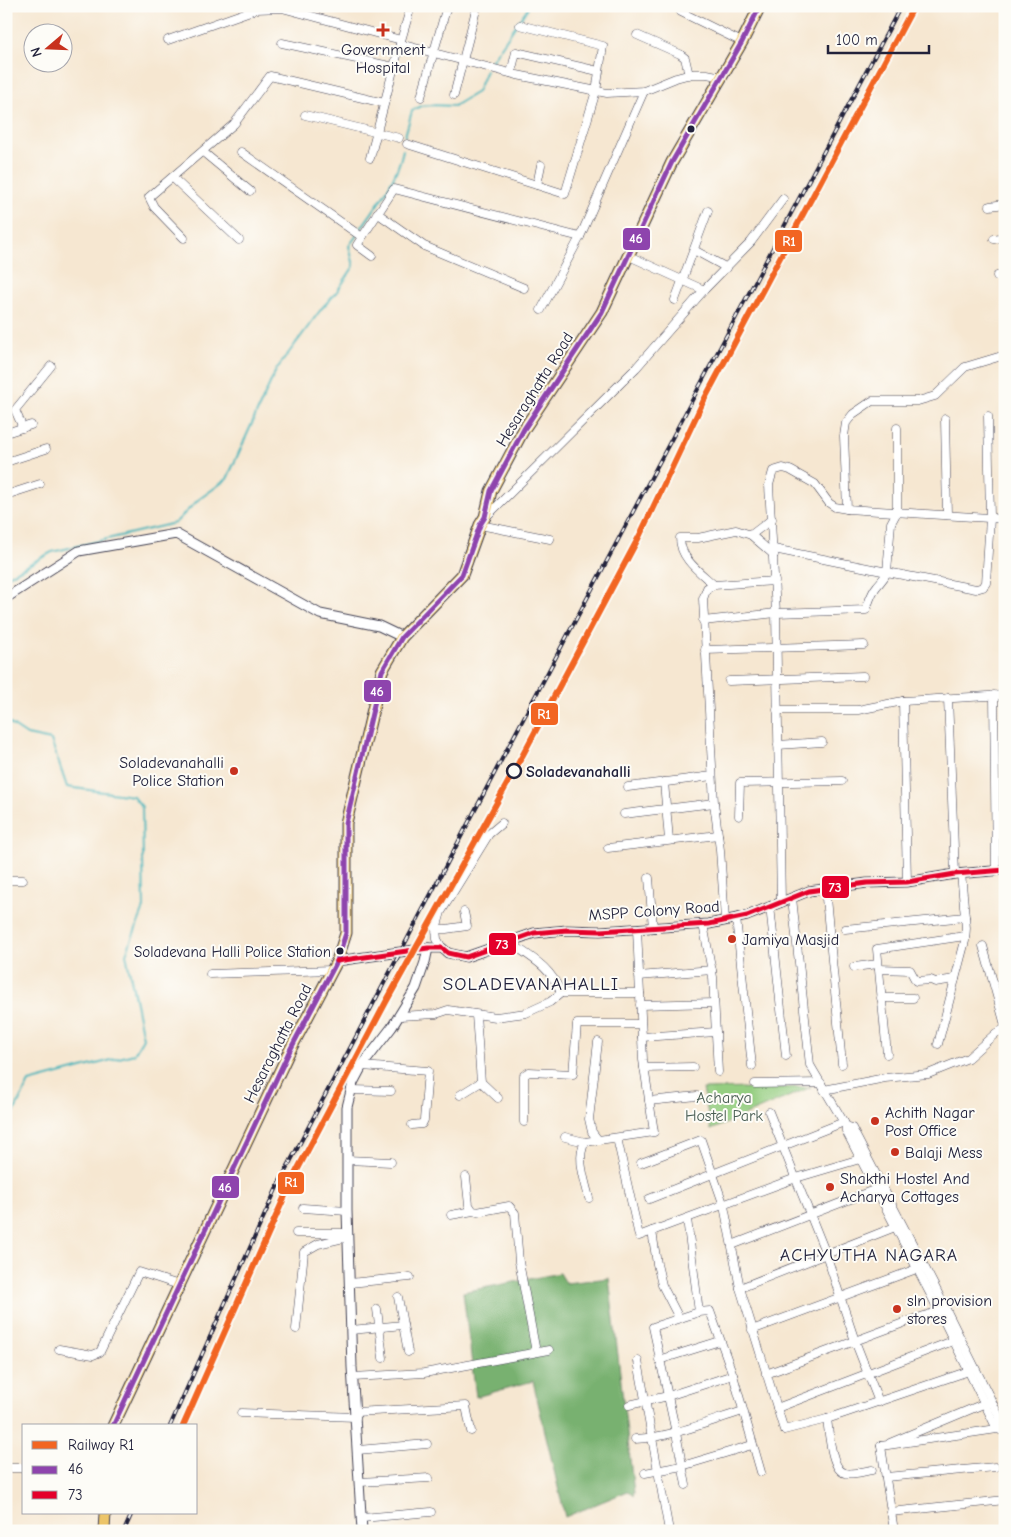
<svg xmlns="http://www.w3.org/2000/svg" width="1011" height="1537" viewBox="0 0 1011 1537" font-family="'Comic Neue',sans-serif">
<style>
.green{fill:#95ce81;stroke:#5c785e}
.forest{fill:#78b16f;stroke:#4d6a55}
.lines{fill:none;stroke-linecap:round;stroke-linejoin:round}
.stream{stroke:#45b5bc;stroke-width:2}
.minor-casing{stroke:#424052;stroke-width:9}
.tertiary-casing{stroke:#424052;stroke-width:11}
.primary-casing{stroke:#424052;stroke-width:13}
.minor{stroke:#fff;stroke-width:8}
.tertiary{stroke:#fff;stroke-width:9}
.primary{stroke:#edc569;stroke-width:11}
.rail-casing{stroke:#22223b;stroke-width:4}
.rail{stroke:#fdfcf7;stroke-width:2;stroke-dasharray:5.5;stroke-linecap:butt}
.bus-1-casing{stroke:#fdfcf7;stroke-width:9}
.bus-2-casing{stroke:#fdfcf7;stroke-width:9}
.bus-1{stroke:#8e44ad;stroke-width:5}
.bus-2{stroke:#e4002b;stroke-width:5}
.rail-1-casing{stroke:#fdfcf7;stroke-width:10}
.rail-1{stroke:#f26522;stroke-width:6}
.poi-dot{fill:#c8321e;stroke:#fdfcf7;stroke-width:2}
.bus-dot{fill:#22223b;stroke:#fdfcf7;stroke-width:2}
.stop-dot{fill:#fdfcf7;stroke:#22223b;stroke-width:2.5}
.labels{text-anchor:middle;stroke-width:4;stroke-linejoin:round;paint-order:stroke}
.bus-label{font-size:15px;fill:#22223b;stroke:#fdfcf7;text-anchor:end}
.poi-label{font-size:16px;fill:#22223b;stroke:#fdfcf7;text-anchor:start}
.street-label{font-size:16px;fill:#22223b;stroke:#fdfcf7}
.stop-label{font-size:16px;font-weight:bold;fill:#22223b;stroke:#fdfcf7;text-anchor:start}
.park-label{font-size:16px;fill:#4a5e54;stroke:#fdfcf7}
.neighbourhood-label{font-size:18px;letter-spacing:1px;fill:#22223b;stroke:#fdfcf7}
.quarter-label{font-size:19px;letter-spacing:1px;fill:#22223b;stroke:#fdfcf7}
.line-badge{stroke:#fdfcf7;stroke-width:2}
.badge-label{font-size:14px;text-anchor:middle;font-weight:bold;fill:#fff}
</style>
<rect width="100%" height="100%" fill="#fdfcf7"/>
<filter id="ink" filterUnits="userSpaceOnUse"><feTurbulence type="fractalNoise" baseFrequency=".02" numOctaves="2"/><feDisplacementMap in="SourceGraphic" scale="10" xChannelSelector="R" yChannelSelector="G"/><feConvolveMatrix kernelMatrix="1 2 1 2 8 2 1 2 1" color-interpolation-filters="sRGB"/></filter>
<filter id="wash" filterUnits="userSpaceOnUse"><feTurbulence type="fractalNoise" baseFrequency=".0096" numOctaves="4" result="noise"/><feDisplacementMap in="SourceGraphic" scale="20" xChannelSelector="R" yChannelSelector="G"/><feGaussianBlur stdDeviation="1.12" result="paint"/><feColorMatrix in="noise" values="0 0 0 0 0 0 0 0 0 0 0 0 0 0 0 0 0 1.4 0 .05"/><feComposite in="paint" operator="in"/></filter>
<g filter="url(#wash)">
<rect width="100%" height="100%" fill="#f6e7d1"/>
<path class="green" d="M811 1087 711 1130 703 1089Z"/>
<path class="forest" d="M560 1273 566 1283 609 1278 634 1493 633 1496 628 1491 565 1517 533 1381 476 1397 463 1292Z"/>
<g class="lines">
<g class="stream">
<path d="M488 66 529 6"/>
<path d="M405 136 412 111 421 106 432 105 454 106 477 92 486 70"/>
<path d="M359 231C376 207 397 180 403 150"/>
<path d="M6 577 52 552 175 523 198 500 227 479 276 370 322 308 336 293 354 266 349 246 357 235"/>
<path d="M6 721 27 735 51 740 67 787 133 796 142 807 144 908 126 954 143 1038 134 1054 29 1082 6 1128"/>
</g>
</g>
</g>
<g filter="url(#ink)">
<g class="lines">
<g class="minor-casing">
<g id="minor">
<path d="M681 12 742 42"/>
<path d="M637 35 680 54 685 58 689 75"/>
<path d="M168 40 256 9 282 8 401 40"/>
<path d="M282 43 394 67"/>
<path d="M400 44 411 6"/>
<path d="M511 73 516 52 598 71"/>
<path d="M454 95 477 6"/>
<path d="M421 97 447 6"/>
<path d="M305 115 399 138"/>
<path d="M407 144 565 194 596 91 603 46 520 25"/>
<path d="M203 152 250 191"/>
<path d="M241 152 362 237"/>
<path d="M370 158 400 44 517 75 607 93 644 91 676 78 691 74H707L722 77"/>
<path d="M173 178 239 240"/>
<path d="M537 185 541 165"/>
<path d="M990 206 1005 204"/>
<path d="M377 213 424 246 524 288"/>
<path d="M184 238 154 207 149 197 234 124 270 76 384 103"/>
<path d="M994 239 1005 237"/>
<path d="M694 250 727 268"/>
<path d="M372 256 357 245 394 189 580 237"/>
<path d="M629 256 704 290"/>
<path d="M997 276 1005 275"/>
<path d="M675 300 708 211"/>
<path d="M541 310 580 237 644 91"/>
<path d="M1005 355 965 367 935 396 918 401H872L853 414 846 423 844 436 847 509 1005 519"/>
<path d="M945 419 947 515"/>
<path d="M23 428 15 410 51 366"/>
<path d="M6 433 31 425"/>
<path d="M6 462 46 449"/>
<path d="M6 495 40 484"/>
<path d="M486 517 636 368 704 290 751 242 783 199"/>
<path d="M480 525 550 539"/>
<path d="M751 535 774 555"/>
<path d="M774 549 887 572 891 523 897 512V428"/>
<path d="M714 585C700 572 680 559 680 538H698L736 530 751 535 772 519"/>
<path d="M703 621 776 613 866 610C869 602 871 593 877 586 881 581 884 579 887 572L976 589 983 587 986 583 990 518 988 416"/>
<path d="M705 650 864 645"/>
<path d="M729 681 863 676"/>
<path d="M994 695 996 871"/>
<path d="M948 698 955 874"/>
<path d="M903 701 907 882"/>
<path d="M777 710H858L903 701 1005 695"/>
<path d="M778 745 822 742"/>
<path d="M664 782 669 840"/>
<path d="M628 787 712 776"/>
<path d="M624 814 714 803"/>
<path d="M739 816 740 783 842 781"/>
<path d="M608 848 718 835"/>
<path d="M649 878 653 928"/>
<path d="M6 880H23"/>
<path d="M825 888 842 1064"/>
<path d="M792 898 810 1065 846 1126 852 1128 856 1136 934 1285 1004 1426 1000 1430 997 1429 881 1446"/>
<path d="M781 903 776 613 769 485 773 471 783 468 790 470 815 484 829 503 835 507 847 509"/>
<path d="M770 906 786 1056"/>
<path d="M736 918 752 1066"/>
<path d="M725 920 720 850 714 803 703 599 707 588 714 585 775 581"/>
<path d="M703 924 713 977 718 1072"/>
<path d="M436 929H446L467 926 464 912"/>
<path d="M845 929 965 917"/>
<path d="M509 942C532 958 550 966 561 993"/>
<path d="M983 946 1005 1025"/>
<path d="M442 948 437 939 436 929 441 912 489 834 502 823"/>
<path d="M854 967 878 964"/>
<path d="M879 969 910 970 916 981 931 980 935 982 955 979"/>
<path d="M210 974 332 970"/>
<path d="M639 976 712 970"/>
<path d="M881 998H913"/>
<path d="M640 1005 714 1003"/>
<path d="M399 1016 436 1014 448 1010 496 1017 526 1013 550 1002 561 993H640"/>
<path d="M642 1037 716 1032"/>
<path d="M598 1042 589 1119 592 1132 598 1140"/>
<path d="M938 1044 965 941 966 928 961 873"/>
<path d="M887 1054 877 949 965 936"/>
<path d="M362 1066 428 1071 424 1120 422 1124 412 1125"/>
<path d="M644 1068 693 1067"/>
<path d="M481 1082 498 1098"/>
<path d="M755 1084 821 1083"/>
<path d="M352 1090 391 1091"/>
<path d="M824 1090 885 1078 928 1074 968 1058 996 1033 1005 1029"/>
<path d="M460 1095 481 1082 476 1015"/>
<path d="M649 1101 697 1096"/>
<path d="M769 1112 826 1254 855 1341 879 1402"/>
<path d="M524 1122V1075L529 1072 573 1074 577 1024H641"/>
<path d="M846 1126V1131L939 1311 997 1429"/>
<path d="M565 1137 585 1142 654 1132 643 1060 637 929"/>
<path d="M617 1138 639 1236 652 1231 657 1264 662 1285 679 1318"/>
<path d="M585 1142C576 1158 585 1180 589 1198"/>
<path d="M347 1160 391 1162"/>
<path d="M641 1163 701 1140 724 1206 740 1288 784 1430 827 1419 969 1371"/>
<path d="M466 1177 469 1205 473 1211 477 1212 509 1206 515 1213 519 1262 536 1352"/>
<path d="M649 1199 844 1122"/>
<path d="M303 1208 347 1211"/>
<path d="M451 1215 473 1211"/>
<path d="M687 1219 699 1312 710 1311 733 1375 761 1472"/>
<path d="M652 1231 796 1178 860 1159"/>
<path d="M296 1233H348"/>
<path d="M732 1245 879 1188"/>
<path d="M350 1283 410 1277"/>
<path d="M740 1288 895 1227"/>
<path d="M398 1297 408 1352"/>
<path d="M377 1309 383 1358"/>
<path d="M296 1329 304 1252 318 1244 348 1237"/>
<path d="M351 1330 403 1325"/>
<path d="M752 1330 919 1268"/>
<path d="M59 1349 93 1355 100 1352 139 1272 179 1285"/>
<path d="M659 1360 720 1341"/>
<path d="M638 1361 669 1531"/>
<path d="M766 1374 906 1322 939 1311"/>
<path d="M353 1377 424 1373 549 1350"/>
<path d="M629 1405 668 1396 733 1375"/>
<path d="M777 1408 958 1339"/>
<path d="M355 1412 466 1406 471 1431"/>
<path d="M241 1413 356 1417"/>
<path d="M827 1419C829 1432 831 1470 845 1473 853 1475 864 1471 872 1470"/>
<path d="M635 1439C672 1437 707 1422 743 1411"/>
<path d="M890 1443 988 1402"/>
<path d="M881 1446 894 1531"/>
<path d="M358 1450 427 1444"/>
<path d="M6 1468H24"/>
<path d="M645 1473 682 1466 752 1445"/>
<path d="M886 1477 995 1467"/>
<path d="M360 1482 429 1478"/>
<path d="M686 1485 676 1433 653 1327 699 1312"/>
<path d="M890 1512 1005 1500"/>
<path d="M362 1518 431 1512"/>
</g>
</g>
<g class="tertiary-casing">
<g id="tertiary">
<path d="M6 598 79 551 176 534 320 614 379 626 402 637"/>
<path d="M337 961 428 948H442L448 953 466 957 534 933 567 930 600 931 709 924 747 916 809 891 867 883 907 882 955 874 1005 870"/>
<path d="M362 1531 352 1367 347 1211V1107L353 1083 362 1066 392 1027 416 988 425 962 428 948"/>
</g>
</g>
<g class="primary-casing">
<g id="primary">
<path d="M113 1426 288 1054 337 961 346 933V823L382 671 402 637 462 575 480 525 485 517 491 491 524 429 602 312 672 162 742 42 760 6"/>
<path d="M104 1531 105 1513"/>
</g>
</g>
<use href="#minor" class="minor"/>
<use href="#tertiary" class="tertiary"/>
<use href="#primary" class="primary"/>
<g class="rail-casing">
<g id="rail">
<path d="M170 1426 278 1185 503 757 901 6"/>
<path d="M124 1531 132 1513"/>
</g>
</g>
<use href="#rail" class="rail"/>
<g class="bus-1-casing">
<path id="bus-1" d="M113 1426 288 1054 337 961 346 933V823L382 671 402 637 462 575 480 525 485 517 491 491 524 429 602 312 672 162 742 42 760 6"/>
</g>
<g class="bus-2-casing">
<path id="bus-2" d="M337 961 428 948H442L448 953 466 957 534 933 567 930 600 931 709 924 747 916 809 891 867 883 907 882 955 874 1005 870"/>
</g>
<use href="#bus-1" class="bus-1"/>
<use href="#bus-2" class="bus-2"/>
<g class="rail-1-casing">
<path id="rail-1" d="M183 1426 292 1180 386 1002 511 777 640 535 703 402 914 6"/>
</g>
<use href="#rail-1" class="rail-1"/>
</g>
</g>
<g class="poi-dot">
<path d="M380.5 22.5h5v5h5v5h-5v5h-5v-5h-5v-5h5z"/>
<circle cx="234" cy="771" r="5"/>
<circle cx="732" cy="939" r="5"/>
<circle cx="875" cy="1121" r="5"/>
<circle cx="895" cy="1152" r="5"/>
<circle cx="830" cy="1187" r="5"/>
<circle cx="897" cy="1309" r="5"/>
</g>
<g class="bus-dot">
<circle cx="691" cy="129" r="4.5"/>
<circle cx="340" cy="951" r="4.5"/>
</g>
<circle class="stop-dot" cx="514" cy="771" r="7"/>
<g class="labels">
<g class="bus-label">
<text x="331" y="957">Soladevana Halli Police Station</text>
</g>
<g class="poi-label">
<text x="383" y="55" text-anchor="middle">Government<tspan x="383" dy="18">Hospital</tspan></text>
<text x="224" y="768" text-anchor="end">Soladevanahalli<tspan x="224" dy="18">Police Station</tspan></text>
<text x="742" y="945">Jamiya Masjid</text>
<text x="885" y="1118">Achith Nagar<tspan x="885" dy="18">Post Office</tspan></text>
<text x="905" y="1158">Balaji Mess</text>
<text x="840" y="1184">Shakthi Hostel And<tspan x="840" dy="18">Acharya Cottages</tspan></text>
<text x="907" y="1306">sln provision<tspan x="907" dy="18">stores</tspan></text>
</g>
<g class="street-label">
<text transform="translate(534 389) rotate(-58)" y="6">Hesaraghatta Road</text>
<text transform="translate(654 910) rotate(-4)" y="6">MSPP Colony Road</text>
<text transform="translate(277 1043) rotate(-63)" y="6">Hesaraghatta Road</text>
</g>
<g class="stop-label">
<text x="526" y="777">Soladevanahalli</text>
</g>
<g class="park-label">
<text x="724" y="1103">Acharya<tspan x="724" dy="18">Hostel Park</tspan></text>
</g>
<g class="neighbourhood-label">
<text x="869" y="1261">ACHYUTHA NAGARA</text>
</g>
<g class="quarter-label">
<text x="531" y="990">SOLADEVANAHALLI</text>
</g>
</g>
<g class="line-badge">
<rect x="622" y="227" width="29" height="24" rx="5" fill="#8e44ad"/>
<rect x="774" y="229" width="29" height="24" rx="5" fill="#f26522"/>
<rect x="363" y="679" width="29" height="24" rx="5" fill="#8e44ad"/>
<rect x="530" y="702" width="29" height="24" rx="5" fill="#f26522"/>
<rect x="821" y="875" width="29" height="24" rx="5" fill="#e4002b"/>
<rect x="488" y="932" width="29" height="24" rx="5" fill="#e4002b"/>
<rect x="277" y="1171" width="28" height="24" rx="5" fill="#f26522"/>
<rect x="211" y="1175" width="29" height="24" rx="5" fill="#8e44ad"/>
</g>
<g class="badge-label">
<text x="636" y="243">46</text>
<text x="789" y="246">R1</text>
<text x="377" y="696">46</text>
<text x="544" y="719">R1</text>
<text x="835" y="892">73</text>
<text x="502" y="949">73</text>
<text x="291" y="1187">R1</text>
<text x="225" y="1192">46</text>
</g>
<rect width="1011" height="1537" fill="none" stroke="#fdfcf7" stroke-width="25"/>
<rect x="22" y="1424" width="175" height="90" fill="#fdfcf7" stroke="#a5a5ac"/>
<rect x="32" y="1441" width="25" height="8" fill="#f26522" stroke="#a5a5ac"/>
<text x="68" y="1450" font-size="15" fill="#22223b">Railway R1</text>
<rect x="32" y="1466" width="25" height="8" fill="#8e44ad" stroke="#a5a5ac"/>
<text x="68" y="1474" font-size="15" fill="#22223b">46</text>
<rect x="32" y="1491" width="25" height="8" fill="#e4002b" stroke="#a5a5ac"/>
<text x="68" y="1500" font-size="15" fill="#22223b">73</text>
<g transform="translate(48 48) rotate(251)"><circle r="24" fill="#fdfcf7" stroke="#a5a5ac"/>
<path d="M0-4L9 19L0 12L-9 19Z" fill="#c8321e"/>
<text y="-8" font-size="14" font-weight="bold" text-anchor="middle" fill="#22223b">N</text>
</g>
<path d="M828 45v8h101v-8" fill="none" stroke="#22223b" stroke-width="2.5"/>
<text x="836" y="45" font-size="15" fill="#22223b" stroke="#fdfcf7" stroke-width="4" paint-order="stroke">100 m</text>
</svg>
